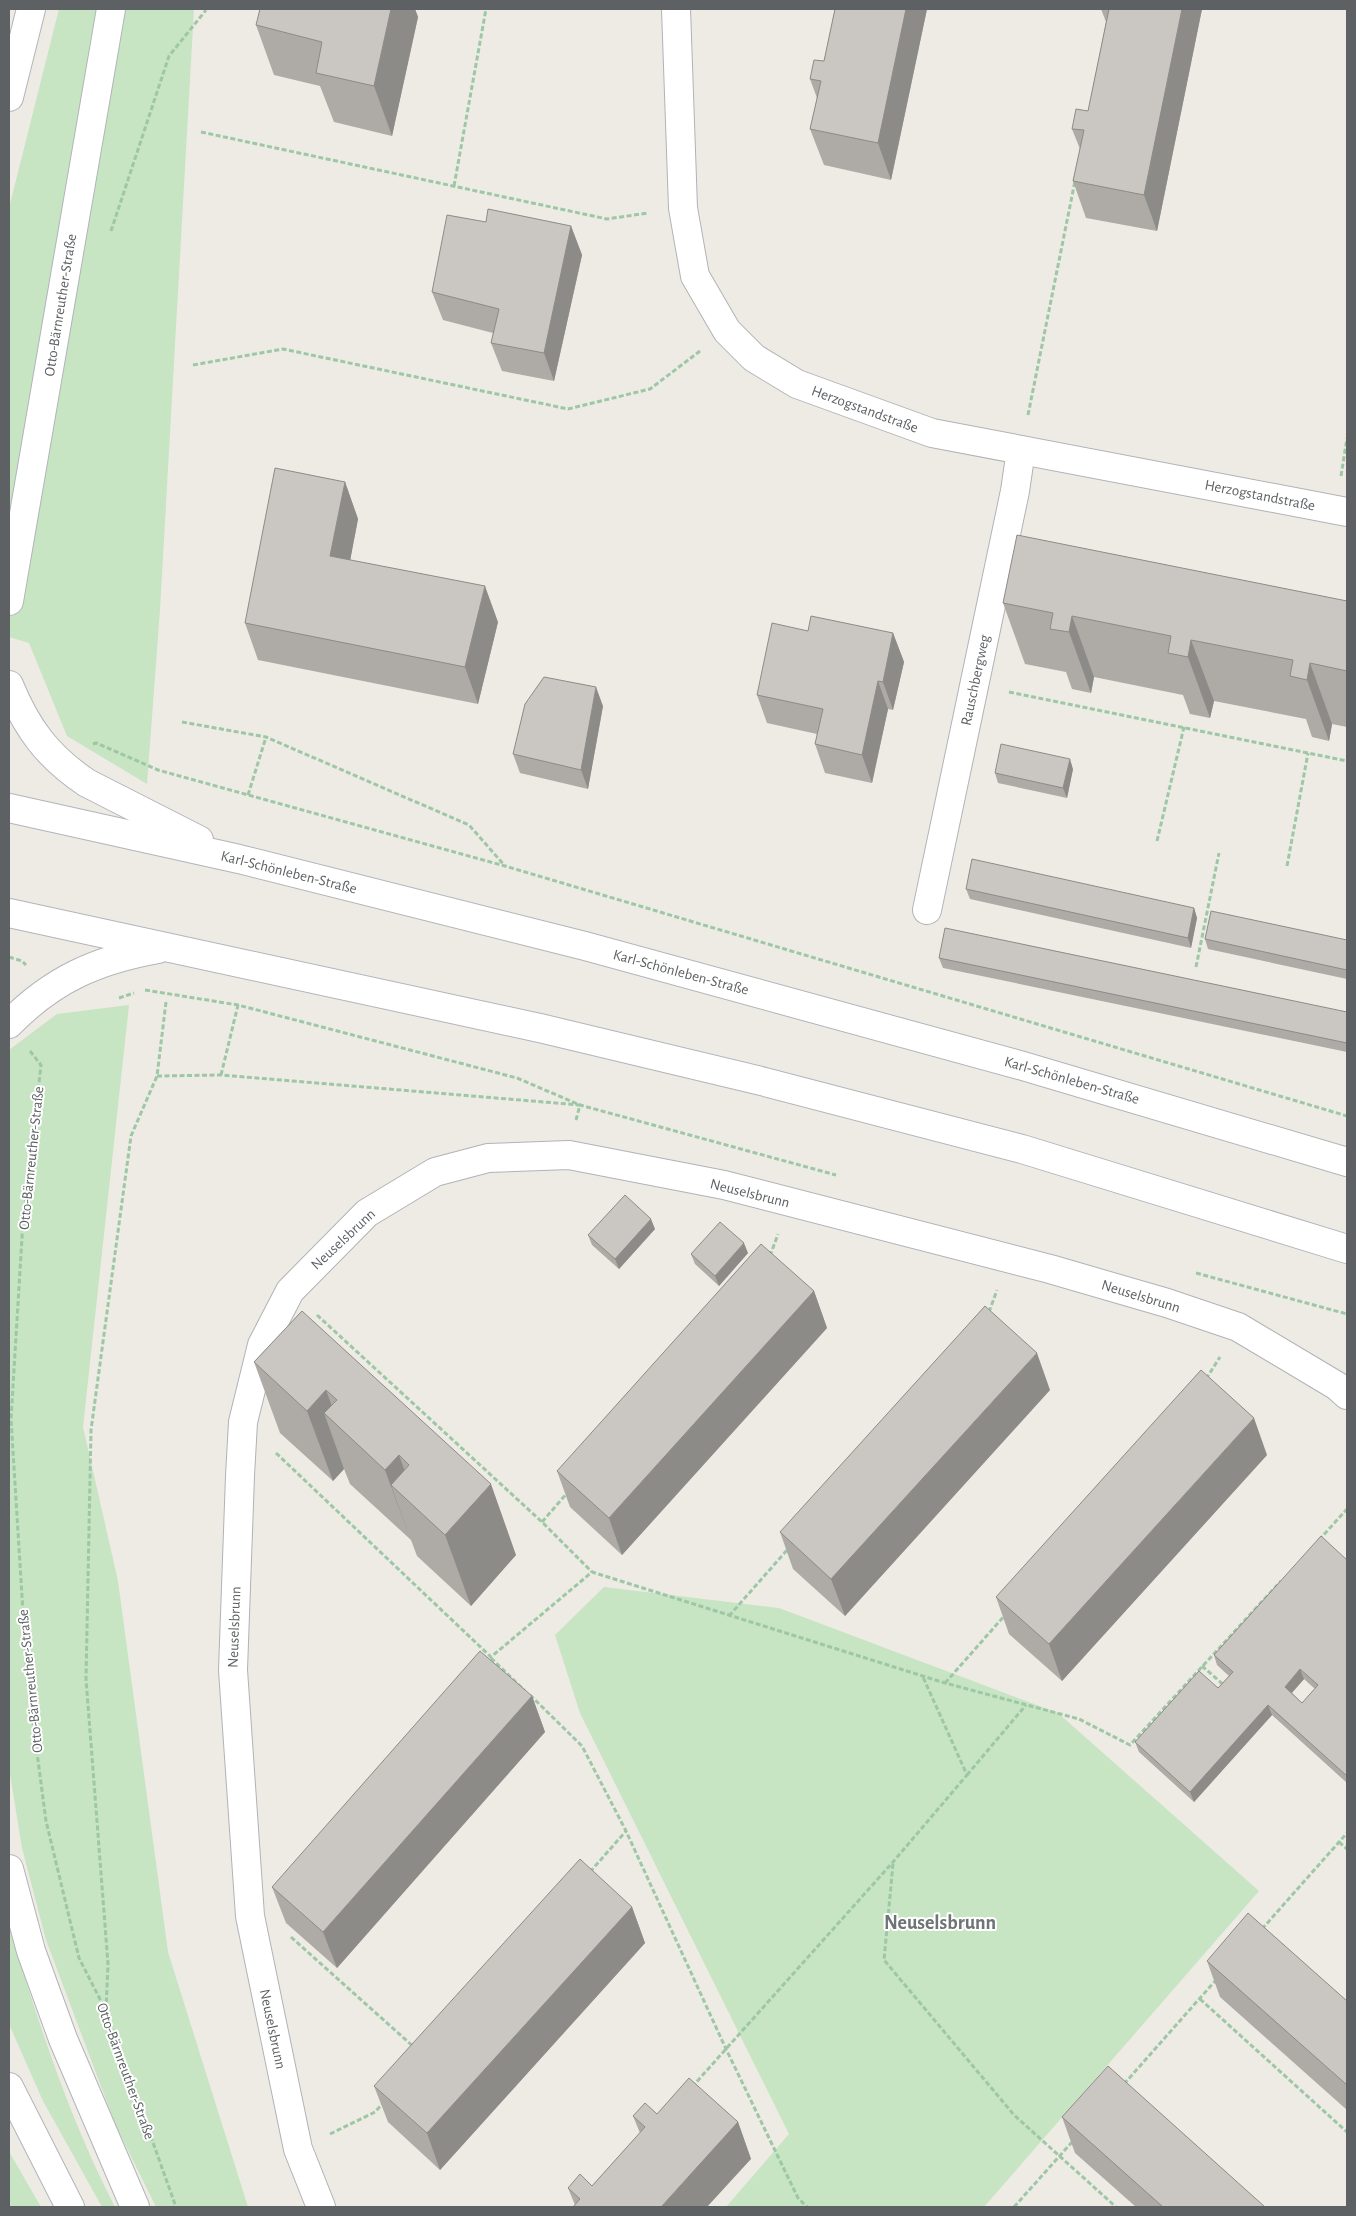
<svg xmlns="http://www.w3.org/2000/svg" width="1356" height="2216" viewBox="0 0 1356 2216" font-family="'Alegreya Sans',sans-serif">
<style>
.green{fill:#c7e4c3}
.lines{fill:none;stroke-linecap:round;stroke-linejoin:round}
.minor-casing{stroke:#b0b3b6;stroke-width:30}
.secondary-casing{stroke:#b1b5b9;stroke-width:30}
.path{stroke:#9ec7a5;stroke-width:3;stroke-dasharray:5 2.5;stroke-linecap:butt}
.minor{stroke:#fff;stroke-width:28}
.secondary{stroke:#fff;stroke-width:28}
.wall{fill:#aeaaa6;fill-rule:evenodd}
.shaded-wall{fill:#8d8b87}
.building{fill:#cac6c1;stroke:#8d8b87;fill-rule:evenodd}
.labels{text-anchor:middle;stroke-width:4;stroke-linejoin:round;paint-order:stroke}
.street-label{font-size:15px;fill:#5d6164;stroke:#fff}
.district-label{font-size:20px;font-weight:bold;fill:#6e7376;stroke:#fff}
</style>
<rect width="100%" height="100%" fill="#eeebe5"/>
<g class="green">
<path d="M59 9H194L160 610 147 784 67 736 29 643 9 637V208Z"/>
<path d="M129 1005 83 1427 118 1581 168 1952 248 2207H156L116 2126 46 1940 22 1848 9 1768V1050L57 1014Z"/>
<path d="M604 1587 779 1608 1058 1713 1259 1891 984 2207H726L789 2134 580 1713 555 1635Z"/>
<path d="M9 1926C38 2022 69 2118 115 2207H102L43 2101 9 2024Z"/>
<path d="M9 2149 11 2155 41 2207H9Z"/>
</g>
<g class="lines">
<g class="minor-casing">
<g id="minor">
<path d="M676 9 683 208 695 276 727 331 754 358 797 384 932 433 1347 512"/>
<path d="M927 910 1015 491 1021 450"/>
<path d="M321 2207 298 2149 250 1916 233 1670 240 1476 243 1422 262 1345 290 1291 367 1213 435 1172 488 1158 569 1155 724 1185 1050 1269 1167 1303 1238 1327 1337 1386 1347 1395"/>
</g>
</g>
<g class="secondary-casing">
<g id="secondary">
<path d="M9 97 31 9"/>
<path d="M9 601 111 9"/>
<path d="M9 685C27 729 48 757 87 783L199 840"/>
<path d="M9 808 239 859 585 946 1023 1066 1347 1162"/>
<path d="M9 913 544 1029 765 1082 1022 1149 1347 1249"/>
<path d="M9 1024C53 979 97 960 158 949"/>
<path d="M9 1869 31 1951 63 2039 135 2207"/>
<path d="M9 2087 70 2207"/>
</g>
</g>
<g class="path">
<path d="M201 132 607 219 648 213"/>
<path d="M454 186 486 9"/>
<path d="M111 231 169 56 206 10"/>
<path d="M193 365 283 349 568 409 650 389 700 351"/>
<path d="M1028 415 1075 181"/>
<path d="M1341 476 1347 438"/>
<path d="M1009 692 1347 761"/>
<path d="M182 722 266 737 469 825 505 866"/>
<path d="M93 744 96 743 158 770 505 866 1347 1116"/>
<path d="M248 795 266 737"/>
<path d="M1157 841 1184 727"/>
<path d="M1287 866 1308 753"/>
<path d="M9 957 22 961 26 965"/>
<path d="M1196 967 1219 853"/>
<path d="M145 990 238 1005 517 1078 580 1105 836 1175"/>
<path d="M119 998 134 993"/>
<path d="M30 1051 41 1065 23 1221 11 1419 27 1677 46 1821 79 1958 106 2011 176 2207"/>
<path d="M221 1075 238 1005"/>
<path d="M157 1076 221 1075 580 1105 576 1120"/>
<path d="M770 1256 778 1234"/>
<path d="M1196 1273 1347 1314"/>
<path d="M989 1312 997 1290"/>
<path d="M317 1315 542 1522 592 1572"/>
<path d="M1206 1379 1220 1357"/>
<path d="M276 1453 491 1657 592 1572 945 1683 1079 1719 1130 1745 1281 1581"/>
<path d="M542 1522 568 1492"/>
<path d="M1319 1540 1347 1509"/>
<path d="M729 1616 788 1549"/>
<path d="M491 1658 525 1691"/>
<path d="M1202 1666 1225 1686"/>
<path d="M945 1683 1006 1614"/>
<path d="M530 1695 582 1746 626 1831 726 2049 798 2198 807 2207"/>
<path d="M967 1775 1026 1705"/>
<path d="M1339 1842 1347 1849"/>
<path d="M893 1864 884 1960 1014 2115 1116 2207"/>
<path d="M590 1872 626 1831"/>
<path d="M1262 1929 1347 1833"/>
<path d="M291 1937 415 2048"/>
<path d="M1200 1999 1347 2132"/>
<path d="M106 2010 108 1964 86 1679 91 1430 131 1136 157 1076 166 1002"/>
<path d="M1124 2084 1216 1980"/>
<path d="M692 2087 893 1862 967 1775 923 1677"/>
<path d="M330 2134 375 2112 384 2102"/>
<path d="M1014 2207 1073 2141"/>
</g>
<use href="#minor" class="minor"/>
<use href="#secondary" class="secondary"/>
</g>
<g class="wall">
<path d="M260 9H415L418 17 392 136 334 122 320 86 274 75 256 25Z"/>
<path d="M835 9H927L891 180 824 165 810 129 817 98 810 79 824 61Z"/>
<path d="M1101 9H1202L1157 231 1086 218 1073 181 1080 149 1072 129 1088 111 1106 22Z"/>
<path d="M486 222 571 226 582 255 554 381 502 371 491 343 493 333 443 320 432 292Z"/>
<path d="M345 482 358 519 350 560 498 622 478 704 258 660 245 623Z"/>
<path d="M1347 601V727L1332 724 1329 741 1312 737 1306 719 1214 701 1210 718 1190 714 1183 695 1094 677 1091 693 1072 689 1066 672 1025 664 1003 603Z"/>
<path d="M808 631 893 633 904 662 893 710 888 709 872 783 825 773 815 744 817 734 767 723 757 695Z"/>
<path d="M603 706 588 789 520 773 513 754Z"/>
<path d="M1073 769 1067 798 998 783 995 773Z"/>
<path d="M966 889 1194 908 1197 918 1191 948 970 899Z"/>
<path d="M1205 939 1347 940V979L1208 949Z"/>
<path d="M939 958 1347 1012V1052L943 968Z"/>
<path d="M655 1229 619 1269 592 1245 588 1235Z"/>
<path d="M748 1253 719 1286 695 1264 691 1254Z"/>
<path d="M814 1291 827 1328 622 1555 570 1507 557 1471Z"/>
<path d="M302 1311 516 1555 471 1606 417 1556 411 1540 350 1484 344 1469 333 1481 280 1433 254 1362Z"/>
<path d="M1050 1390 845 1616 793 1569 780 1532Z"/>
<path d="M1267 1455 1062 1681 1009 1634 996 1597Z"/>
<path d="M1347 1560V1783L1272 1715 1194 1802 1139 1752 1135 1742 1218 1688 1229 1676 1217 1665 1214 1655ZM1304 1679 1315 1689 1302 1703 1292 1693Z"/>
<path d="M532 1696 545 1732 337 1968 286 1923 272 1887Z"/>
<path d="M632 1907 645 1943 440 2170 388 2122 374 2086Z"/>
<path d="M1207 1961 1347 2001V2110L1220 1997Z"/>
<path d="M657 2114 738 2122 751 2159 575 2205 568 2188 592 2186 640 2133 633 2116Z"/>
<path d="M1062 2117 1265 2207H1136L1075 2153Z"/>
</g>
<g class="shaded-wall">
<path d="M391 9H415L418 17 392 136 374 86Z"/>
<path d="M906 9H927L891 180 878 143Z"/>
<path d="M1182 9H1202L1157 231 1144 195Z"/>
<path d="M571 226 582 255 554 381 544 353Z"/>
<path d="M345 482 358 519 344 593 330 556Z"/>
<path d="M485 586 498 622 478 704 465 667Z"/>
<path d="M1072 616 1094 677 1091 693 1069 632Z"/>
<path d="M893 633 904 662 893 710 883 682Z"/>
<path d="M1191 640 1214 701 1210 718 1188 657Z"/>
<path d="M1310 663 1332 724 1329 741 1307 680Z"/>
<path d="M878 681 888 709 872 783 862 755Z"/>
<path d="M596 687 603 706 588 789 581 770Z"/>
<path d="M1070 759 1073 769 1067 798 1063 788Z"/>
<path d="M1194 908 1197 918 1191 948 1188 938Z"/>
<path d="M651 1219 655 1229 619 1269 615 1259Z"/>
<path d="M744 1243 748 1253 719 1286 715 1276Z"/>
<path d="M814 1291 827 1328 622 1555 609 1518Z"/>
<path d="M1037 1353 1050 1390 845 1616 831 1579Z"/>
<path d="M326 1390 340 1428 324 1413 344 1469 333 1481 307 1411Z"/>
<path d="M1254 1418 1267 1455 1062 1681 1049 1644Z"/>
<path d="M399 1455 419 1511 391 1485 411 1541 385 1470Z"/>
<path d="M491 1484 516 1555 471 1606 445 1535Z"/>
<path d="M1300 1669 1304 1679 1288 1697 1285 1687Z"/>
<path d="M532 1696 545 1732 337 1968 323 1932Z"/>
<path d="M1268 1705 1272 1715 1194 1802 1190 1792Z"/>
<path d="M632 1907 645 1943 440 2170 427 2133Z"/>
<path d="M738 2122 751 2159 707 2207H661Z"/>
</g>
<g class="building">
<path d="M260 9H391L374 86 316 73 322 42 256 25Z"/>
<path d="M835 9H906L878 143 810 129 821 81 810 79 814 60 824 61Z"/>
<path d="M1109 9H1182L1144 195 1073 181 1084 130 1072 129 1076 109 1088 111Z"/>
<path d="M488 209 571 226 544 353 491 343 499 309 432 292 447 215 486 222Z"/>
<path d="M275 468 345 482 330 556 485 586 465 667 245 623Z"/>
<path d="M1017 535 1347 601V671L1310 663 1307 680 1290 676 1293 660 1191 640 1188 657 1168 653 1171 636 1072 616 1069 632 1050 629 1053 613 1003 603Z"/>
<path d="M811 616 893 633 883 682 878 681 862 755 815 744 823 709 757 695 772 623 808 631Z"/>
<path d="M544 677 596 687 581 770 513 754 525 704Z"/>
<path d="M1001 744 1070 759 1063 788 995 773Z"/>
<path d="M972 859 1194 908 1188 938 966 889Z"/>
<path d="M1211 911 1347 940V970L1205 939Z"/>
<path d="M945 928 1347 1012V1043L939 958Z"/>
<path d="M625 1195 651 1219 615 1259 588 1235Z"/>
<path d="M720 1222 744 1243 715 1276 691 1254Z"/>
<path d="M761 1244 814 1291 609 1518 557 1471Z"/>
<path d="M985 1306 1037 1353 831 1579 780 1532Z"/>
<path d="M302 1311 491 1484 445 1535 391 1485 409 1465 399 1455 385 1470 324 1413 337 1400 326 1390 307 1411 254 1362Z"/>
<path d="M1201 1370 1254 1418 1049 1644 996 1597Z"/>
<path d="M1321 1536 1347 1560V1776L1268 1705 1190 1792 1135 1742 1199 1671 1218 1688 1233 1672 1214 1655ZM1300 1669 1318 1685 1302 1703 1285 1687Z"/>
<path d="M480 1651 532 1696 323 1932 272 1887Z"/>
<path d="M580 1859 632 1907 427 2133 374 2086Z"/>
<path d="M1248 1913 1347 2001V2085L1207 1961Z"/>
<path d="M1108 2066 1265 2207H1163L1062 2117Z"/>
<path d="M689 2078 738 2122 661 2207H573L580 2199 568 2188 580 2174 592 2186 645 2127 633 2116 645 2103 657 2114Z"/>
</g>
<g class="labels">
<g class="street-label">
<text transform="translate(60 305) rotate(-81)" y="5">Otto-Bärnreuther-Straße</text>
<text transform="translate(865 409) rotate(20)" y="5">Herzogstandstraße</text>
<text transform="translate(1260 495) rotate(11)" y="5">Herzogstandstraße</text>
<text transform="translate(975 680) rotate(-78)" y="5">Rauschbergweg</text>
<text transform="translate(289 872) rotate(14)" y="5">Karl-Schönleben-Straße</text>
<text transform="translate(681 972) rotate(15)" y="5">Karl-Schönleben-Straße</text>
<text transform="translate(1072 1080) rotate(16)" y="5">Karl-Schönleben-Straße</text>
<text transform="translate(31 1158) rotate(-84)" y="5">Otto-Bärnreuther-Straße</text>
<text transform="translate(750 1193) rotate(14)" y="5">Neuselsbrunn</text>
<text transform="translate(343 1239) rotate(-43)" y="5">Neuselsbrunn</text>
<text transform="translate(1141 1296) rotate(17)" y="5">Neuselsbrunn</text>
<text transform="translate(234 1627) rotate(-88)" y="5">Neuselsbrunn</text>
<text transform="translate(30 1681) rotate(-96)" y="5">Otto-Bärnreuther-Straße</text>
<text transform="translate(273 2029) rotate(78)" y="5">Neuselsbrunn</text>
<text transform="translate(126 2071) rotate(70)" y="5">Otto-Bärnreuther-Straße</text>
</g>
<g class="district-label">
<text x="940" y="1929">Neuselsbrunn</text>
</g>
</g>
<rect width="1356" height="2216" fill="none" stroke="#5d6164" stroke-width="20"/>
</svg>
